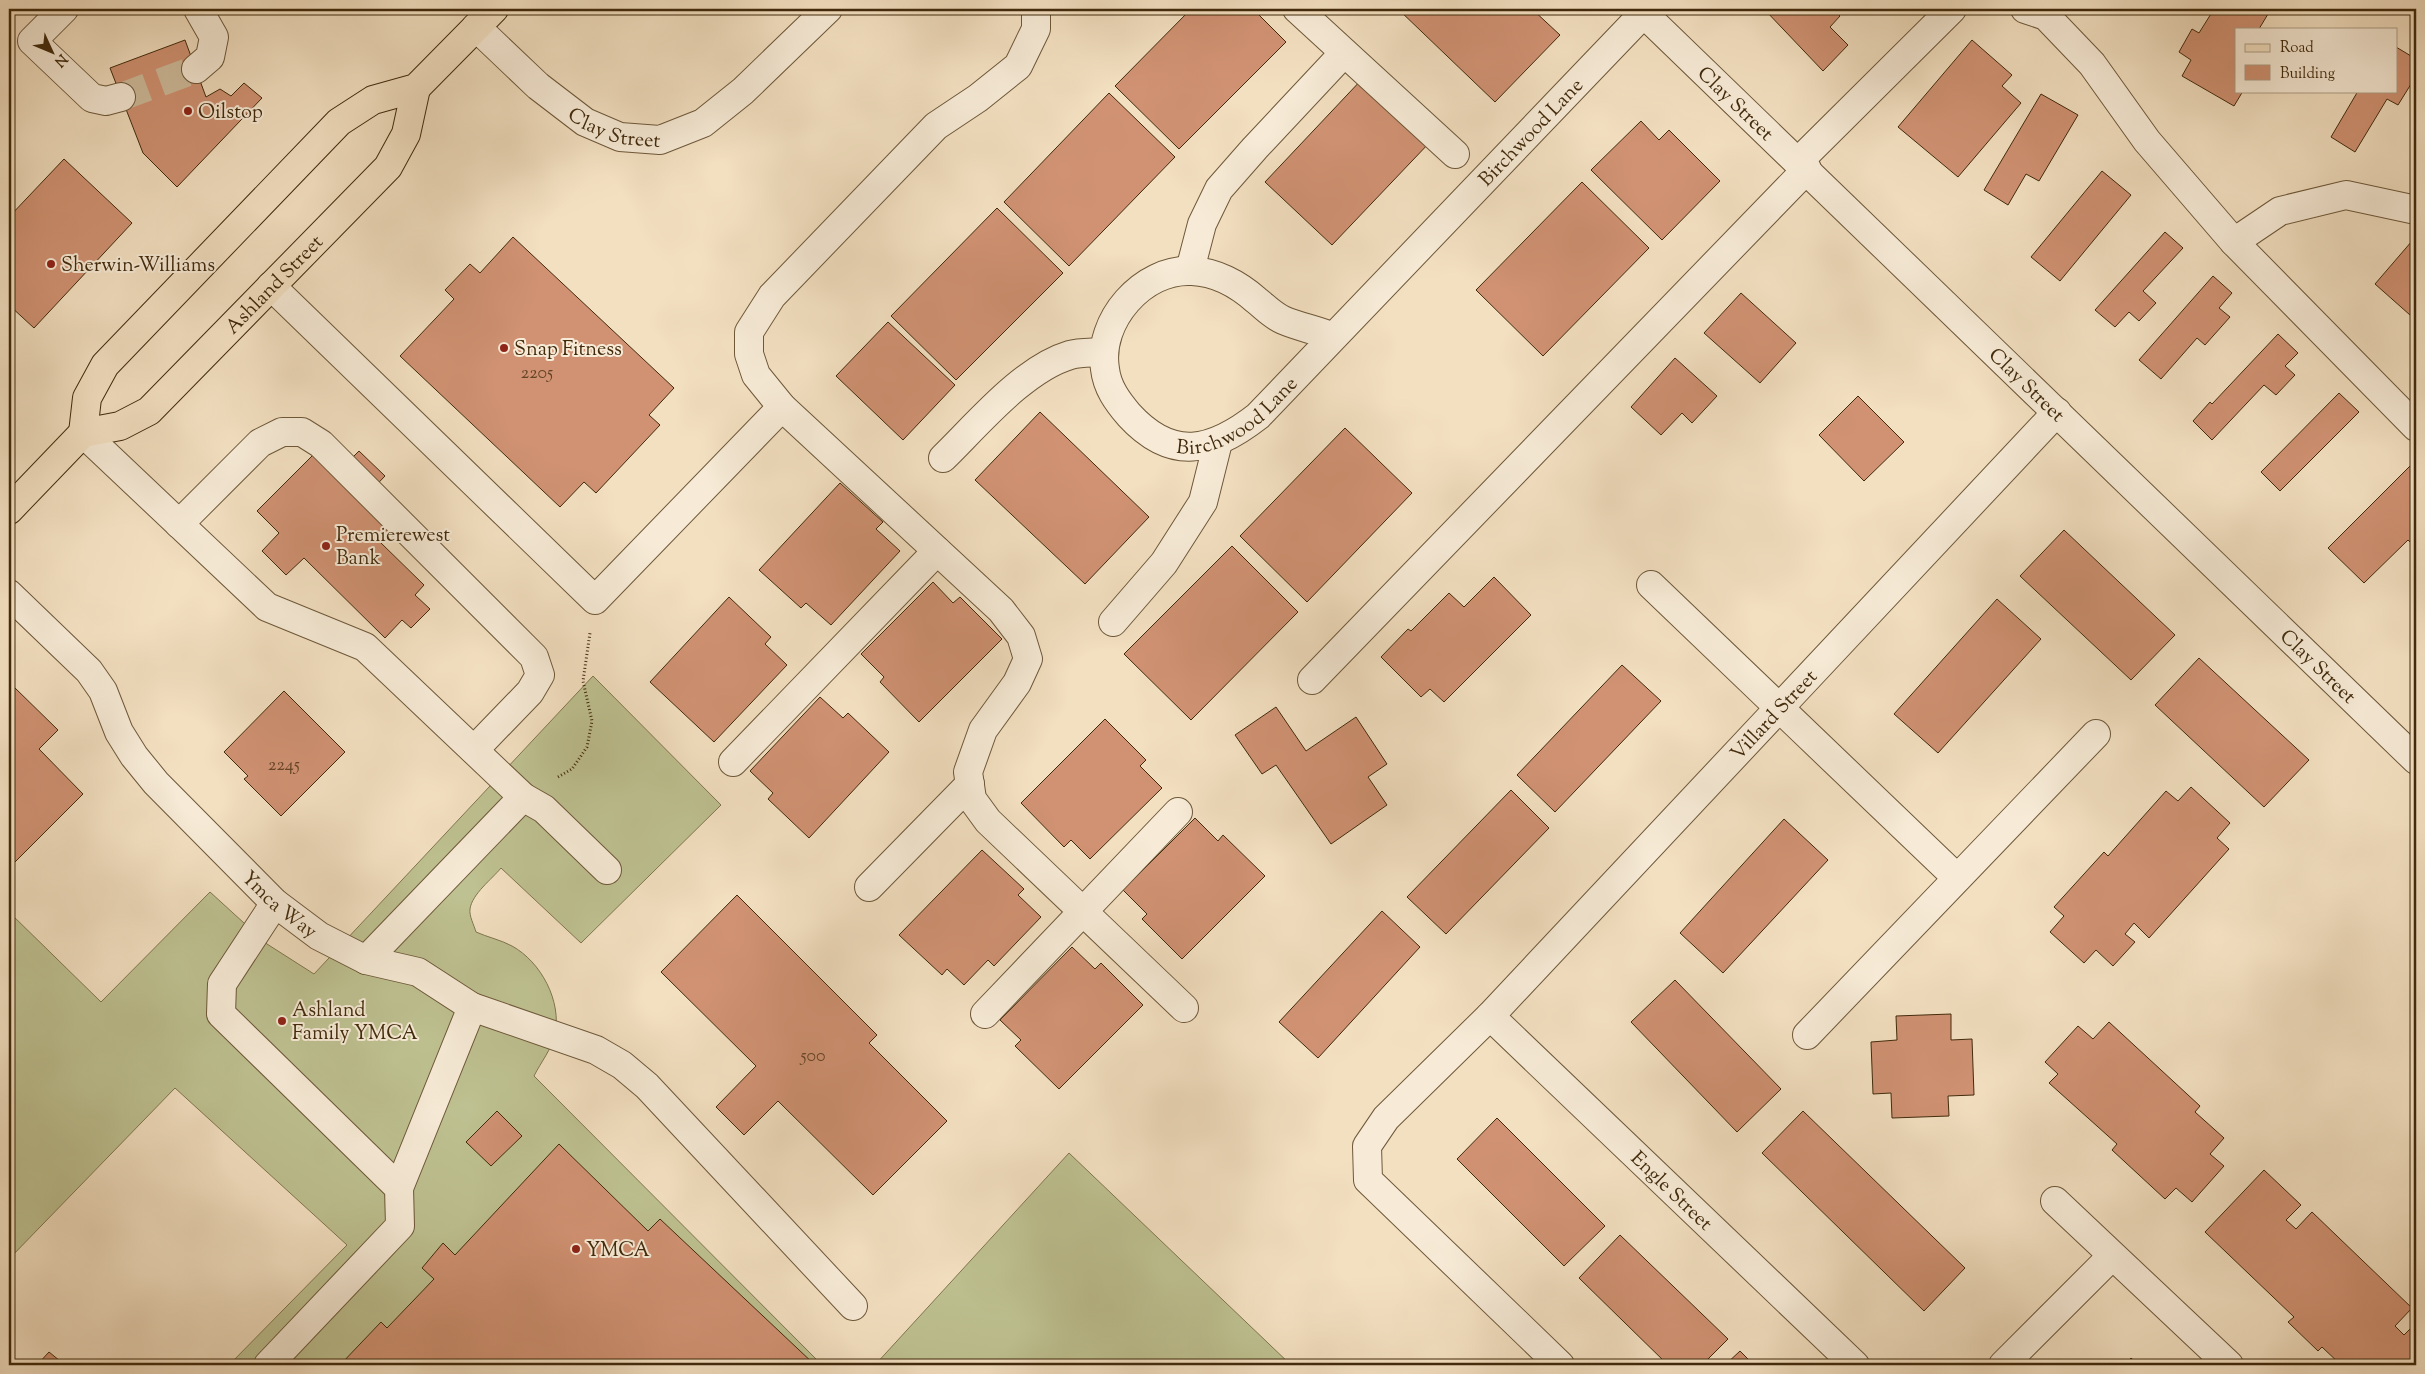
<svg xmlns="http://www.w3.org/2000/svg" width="2425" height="1374" viewBox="0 0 2425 1374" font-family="'Sorts Mill Goudy',serif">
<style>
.grass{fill:#bec191;stroke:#80764e}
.building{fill:#d09273;stroke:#412a0c}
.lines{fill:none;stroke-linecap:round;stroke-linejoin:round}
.minor-tunnel{stroke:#cfbc9d;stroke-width:28;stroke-dasharray:28 14;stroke-linecap:butt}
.minor-casing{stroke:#6e5839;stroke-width:30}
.major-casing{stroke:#412a0c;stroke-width:30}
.path{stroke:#412a0c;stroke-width:3;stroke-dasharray:1 2.5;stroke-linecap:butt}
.minor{stroke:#f7ebd7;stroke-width:28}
.major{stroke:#f3e0c1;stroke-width:28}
.poi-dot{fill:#8f2418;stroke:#f7ebd7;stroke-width:2}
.labels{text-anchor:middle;stroke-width:4;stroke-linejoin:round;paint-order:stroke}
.number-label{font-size:18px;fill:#654426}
.street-label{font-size:20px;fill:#412a0c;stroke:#f7ebd7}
.poi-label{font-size:20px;fill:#412a0c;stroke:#f7ebd7;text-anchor:start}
</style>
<rect width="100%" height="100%" fill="#f3e0c1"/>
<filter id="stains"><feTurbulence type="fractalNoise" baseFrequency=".004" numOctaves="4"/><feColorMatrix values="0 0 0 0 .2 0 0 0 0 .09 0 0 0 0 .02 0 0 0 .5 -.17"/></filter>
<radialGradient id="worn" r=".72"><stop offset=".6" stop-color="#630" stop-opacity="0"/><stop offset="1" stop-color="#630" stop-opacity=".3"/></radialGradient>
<g class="grass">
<path d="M593 676 721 805 581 943 501 868C492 879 472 894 470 909 469 916 474 925 476 932 487 937 501 940 512 946 541 962 562 1001 555 1035 551 1050 541 1062 534 1076L822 1365H229L347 1245 175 1088 9 1259V912L101 1002 210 892 267 944 314 974Z"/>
<path d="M1069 1153 1291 1365H875Z"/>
</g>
<g class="building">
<path d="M1191 9H1253L1286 42 1179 149 1115 86Z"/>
<path d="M1398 9H1532L1560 35 1495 102Z"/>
<path d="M1764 9H1833L1840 16 1830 27 1848 45 1823 71Z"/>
<path d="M2214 9H2271L2259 29H2236V91H2243L2234 106 2182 76 2191 60 2179 52 2192 29 2199 33Z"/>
<path d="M185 40 206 97 220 89 231 96 244 83 262 98 177 187 143 153 110 68Z"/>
<path d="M1972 40 2012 75 2002 86 2021 103 1958 177 1898 127Z"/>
<path d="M2396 47 2416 59V76L2398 105 2387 99 2355 152 2331 137 2358 91H2396Z"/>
<path d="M1364 77 1431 141 1332 245 1265 182Z"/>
<path d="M1109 93 1175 157 1069 266 1004 202Z"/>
<path d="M2041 94 2078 115 2039 181 2026 174 2008 205 1984 190Z"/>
<path d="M1641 121 1659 140 1669 130 1720 181 1662 240 1591 170Z"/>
<path d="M64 159 132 223 34 328 9 305V217Z"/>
<path d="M2102 171 2131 195 2060 281 2031 257Z"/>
<path d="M1582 182 1649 248 1543 356 1476 290Z"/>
<path d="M997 208 1063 273 956 380 891 316Z"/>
<path d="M2165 232 2183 248 2143 291 2156 303 2139 321 2129 312 2115 327 2095 310Z"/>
<path d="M513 237 674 388 649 415 660 425 596 493 584 482 560 507 400 356 454 299 445 290 470 264 480 273Z"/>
<path d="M2412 241 2416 245V308L2410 315 2375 284Z"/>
<path d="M2213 276 2232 293 2219 308 2230 317 2205 345 2197 338 2161 379 2139 360Z"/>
<path d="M1741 293 1796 343 1760 383 1704 333Z"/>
<path d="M888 322 955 385 903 440 836 376Z"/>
<path d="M2278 334 2298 353 2285 366 2295 375 2276 395 2264 385 2212 440 2193 421 2210 402 2212 404Z"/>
<path d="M1675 358 1717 396 1692 423 1682 413 1661 435 1631 407Z"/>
<path d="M2339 393 2359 412 2280 491 2261 472Z"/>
<path d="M1858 396 1904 442 1864 481 1819 435Z"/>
<path d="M1040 412 1149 517 1085 584 975 480Z"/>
<path d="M1345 428 1412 493 1307 602 1240 536Z"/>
<path d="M359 451 385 476 360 502 390 532 380 542 424 585 415 595 430 609 411 628 402 620 385 638 304 558 286 575 262 551 279 533 257 511 313 455 334 476Z"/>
<path d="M2411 465 2416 470V548L2408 540 2364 583 2328 548Z"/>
<path d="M840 483 883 522 876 529 900 551 831 625 806 603 801 608 759 570Z"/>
<path d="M2064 530 2175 635 2131 680 2020 576Z"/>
<path d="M1232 546 1298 612 1191 720 1124 654Z"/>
<path d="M1494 577 1531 615 1444 702 1430 689 1421 697 1381 657 1408 629 1411 631 1449 593 1464 607Z"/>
<path d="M933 582 953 603 960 597 1002 639 919 722 880 682 884 677 861 654Z"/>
<path d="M729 597 771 637 765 644 787 665 714 742 650 682Z"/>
<path d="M1997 599 2041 639 1938 753 1894 714Z"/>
<path d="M2199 658 2309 760 2264 807 2155 705Z"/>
<path d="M1622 665 1661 701 1555 812 1517 775Z"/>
<path d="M13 686 58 730 39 749 83 794 9 868V690Z"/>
<path d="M284 691 345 752 281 816 244 779 248 776 224 752Z"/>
<path d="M820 697 843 718 848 713 889 752 809 838 768 799 773 793 750 771Z"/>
<path d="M1276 707 1306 751 1356 717 1387 764 1368 777 1387 805 1331 844 1276 765 1262 774 1235 735Z"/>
<path d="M1105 719 1146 760 1140 766 1162 788 1090 859 1071 840 1064 847 1021 803Z"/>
<path d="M2191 787 2230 823 2217 838 2229 849 2149 938 2134 923 2125 934 2135 942 2113 966 2096 950 2084 963 2050 932 2064 916 2054 907 2104 852 2108 856 2166 791 2178 801Z"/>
<path d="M1511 790 1549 828 1446 934 1407 897Z"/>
<path d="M1195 818 1218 841 1223 835 1265 876 1182 959 1142 919 1147 914 1123 890Z"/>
<path d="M1784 819 1828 860 1723 973 1680 933Z"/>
<path d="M982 850 1024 889 1018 895 1041 917 994 966 988 960 964 985 947 969 942 975 899 935Z"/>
<path d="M737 895 877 1035 869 1043 947 1121 873 1195 778 1101 744 1135 716 1107 756 1066 661 972Z"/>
<path d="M1382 911 1420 947 1318 1058 1279 1022Z"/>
<path d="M1072 947 1095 969 1101 963 1143 1005 1059 1089 1015 1046 1021 1040 1000 1020Z"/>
<path d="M1675 980 1781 1089 1737 1132 1631 1022Z"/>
<path d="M1951 1014V1040L1972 1039 1974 1095 1948 1096 1949 1116 1892 1118 1891 1093 1873 1094 1871 1042 1897 1040 1896 1016Z"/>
<path d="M2109 1022 2200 1106 2195 1112 2224 1138 2210 1154 2224 1166 2192 1202 2176 1188 2165 1199 2112 1150 2117 1144 2049 1083 2058 1074 2045 1062 2078 1026 2093 1039Z"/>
<path d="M497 1111 522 1136 491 1166 466 1142Z"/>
<path d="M1803 1111 1965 1268 1924 1311 1762 1153Z"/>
<path d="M1497 1118 1605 1226 1564 1266 1457 1159Z"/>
<path d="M559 1144 648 1231 660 1219 815 1365H340L381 1322 387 1328 434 1279 422 1268 443 1243 455 1255Z"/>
<path d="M2264 1170 2301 1205 2286 1220 2296 1229 2312 1212 2412 1308 2395 1326 2404 1335 2416 1323V1365H2341L2322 1347 2318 1351 2288 1322 2294 1317 2205 1232Z"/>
<path d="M1620 1235 1728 1339 1702 1365H1668L1579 1278Z"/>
<path d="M1740 1351 1754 1365H1725Z"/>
<path d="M49 1352 65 1365H37Z"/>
<path d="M2131 1358 2139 1365H2124Z"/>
</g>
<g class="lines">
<path class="minor-tunnel" d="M121 97 196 69"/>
<g class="minor-casing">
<g id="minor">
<path d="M64 9 32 41 92 98 106 101 121 97"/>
<path d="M1036 9V29L1018 66 978 98 936 126 772 296 749 332V354L756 375 782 407 1001 610 1021 636 1028 659 1017 683 983 730 968 772 972 799 988 821 1184 1008"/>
<path d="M1297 9 1455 154"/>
<path id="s1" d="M1639 9 2416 760"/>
<path d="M2025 9 2046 16 2092 64 2147 141 2234 242"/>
<path id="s2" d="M476 27 538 86 585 122 620 137 660 140 703 123 743 91 828 9"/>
<path d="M196 69 210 57 214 37 198 9"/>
<path d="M1799 161 1952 9"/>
<path d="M2416 210 2346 195 2280 211 2234 242 2416 427"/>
<path d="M1190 270 1202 224 1219 189 1255 148 1344 53"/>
<path d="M271 286 595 600 782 407"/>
<path id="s3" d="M1333 337C1317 330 1299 327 1283 320 1272 315 1265 307 1256 300 1238 284 1215 272 1192 271 1143 268 1097 321 1105 369 1107 387 1117 401 1129 415 1172 462 1212 452 1258 416L1644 13"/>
<path d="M83 433 267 607 365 647 523 797 544 809 607 870"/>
<path d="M943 458C978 424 1023 369 1070 355 1080 352 1093 353 1104 352"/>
<path d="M179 524 260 443 282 432H302L321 444 534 657 540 675 530 692 474 750"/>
<path d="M1651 585 1957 878"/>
<path id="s4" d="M9 594 89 671 103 691 119 732 134 756 156 783 275 903 319 936 366 960 418 972 472 1007 399 1188"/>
<path d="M1113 622 1164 563 1203 502 1218 442"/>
<path d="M1312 680 1807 169"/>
<path d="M733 762 937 551"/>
<path d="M869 887 970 784"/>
<path d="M366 960 523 797"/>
<path d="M472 1007 596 1050 622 1065 647 1086 853 1306"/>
<path d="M985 1014 1178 812"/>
<path id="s5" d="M1490 1016 1855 1365"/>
<path d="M1807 1035 2096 734"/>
<path d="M2055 1201 2229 1365"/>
<path d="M268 1365 400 1226 399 1188 221 1014 222 984 275 903"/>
<path id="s6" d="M1560 1365 1368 1180 1367 1146 1386 1118 1490 1016 2057 412"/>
<path d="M2003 1365 2112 1256"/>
</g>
</g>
<g class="major-casing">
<g id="major">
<path d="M83 433 87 398 105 365 339 122 373 100 416 88 494 9"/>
<path id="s7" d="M9 510 83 433 120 426 149 411 388 167 406 134 416 88"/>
</g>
</g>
<path class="path" d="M558 777 572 769 587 747 592 721 583 681 590 633"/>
<use href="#minor" class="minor"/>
<use href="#major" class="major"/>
</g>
<g class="poi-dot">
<circle cx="188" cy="111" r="5"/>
<circle cx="51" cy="264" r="5"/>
<circle cx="504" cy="348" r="5"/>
<circle cx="326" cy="546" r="5"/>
<circle cx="282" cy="1021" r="5"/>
<circle cx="576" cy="1249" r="5"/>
</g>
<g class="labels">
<g class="number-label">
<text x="537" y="378">2205</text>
<text x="284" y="770">2245</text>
<text x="813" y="1061">500</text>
</g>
<g class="street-label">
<text dy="7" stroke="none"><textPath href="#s1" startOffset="135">Clay Street</textPath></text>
<text dy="7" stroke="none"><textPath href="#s2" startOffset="175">Clay Street</textPath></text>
<text dy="7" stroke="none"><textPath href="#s3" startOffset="899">Birchwood Lane</textPath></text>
<text dy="7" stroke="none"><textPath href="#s7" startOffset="355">Ashland Street</textPath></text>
<text dy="7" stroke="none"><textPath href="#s1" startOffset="540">Clay Street</textPath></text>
<text dy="7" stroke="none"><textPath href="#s3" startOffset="486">Birchwood Lane</textPath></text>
<text dy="7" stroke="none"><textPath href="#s1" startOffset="945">Clay Street</textPath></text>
<text dy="7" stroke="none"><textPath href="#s6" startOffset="894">Villard Street</textPath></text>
<text dy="7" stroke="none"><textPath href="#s4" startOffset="416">Ymca Way</textPath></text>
<text dy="7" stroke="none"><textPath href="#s5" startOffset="252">Engle Street</textPath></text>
</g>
<g class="poi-label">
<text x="198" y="118">Oilstop</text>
<text x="61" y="271">Sherwin-Williams</text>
<text x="514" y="355">Snap Fitness</text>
<text x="336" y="541">Premierewest<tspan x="336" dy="23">Bank</tspan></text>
<text x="292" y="1016">Ashland<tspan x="292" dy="23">Family YMCA</tspan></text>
<text x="586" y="1256">YMCA</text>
</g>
</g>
<rect width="2425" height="1374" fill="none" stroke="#f3e0c1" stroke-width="30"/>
<rect x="10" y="10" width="2405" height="1354" fill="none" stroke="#412a0c" stroke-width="2.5"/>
<rect x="15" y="15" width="2395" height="1344" fill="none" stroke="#412a0c"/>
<rect x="2235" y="28" width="162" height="65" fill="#f7ebd7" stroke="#ae9e86"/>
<rect x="2245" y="44" width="25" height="8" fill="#f3e0c1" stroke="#ae9e86"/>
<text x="2280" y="52" font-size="15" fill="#412a0c">Road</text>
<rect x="2245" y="65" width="25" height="15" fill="#d09273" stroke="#ae9e86"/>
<text x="2280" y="78" font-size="15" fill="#412a0c">Building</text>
<g transform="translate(52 52) rotate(134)" stroke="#f7ebd7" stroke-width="4" paint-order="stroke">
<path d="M0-4L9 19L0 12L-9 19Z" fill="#412a0c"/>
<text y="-8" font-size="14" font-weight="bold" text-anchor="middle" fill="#412a0c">N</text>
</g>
<rect width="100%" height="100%" filter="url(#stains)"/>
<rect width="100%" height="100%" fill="url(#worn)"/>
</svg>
